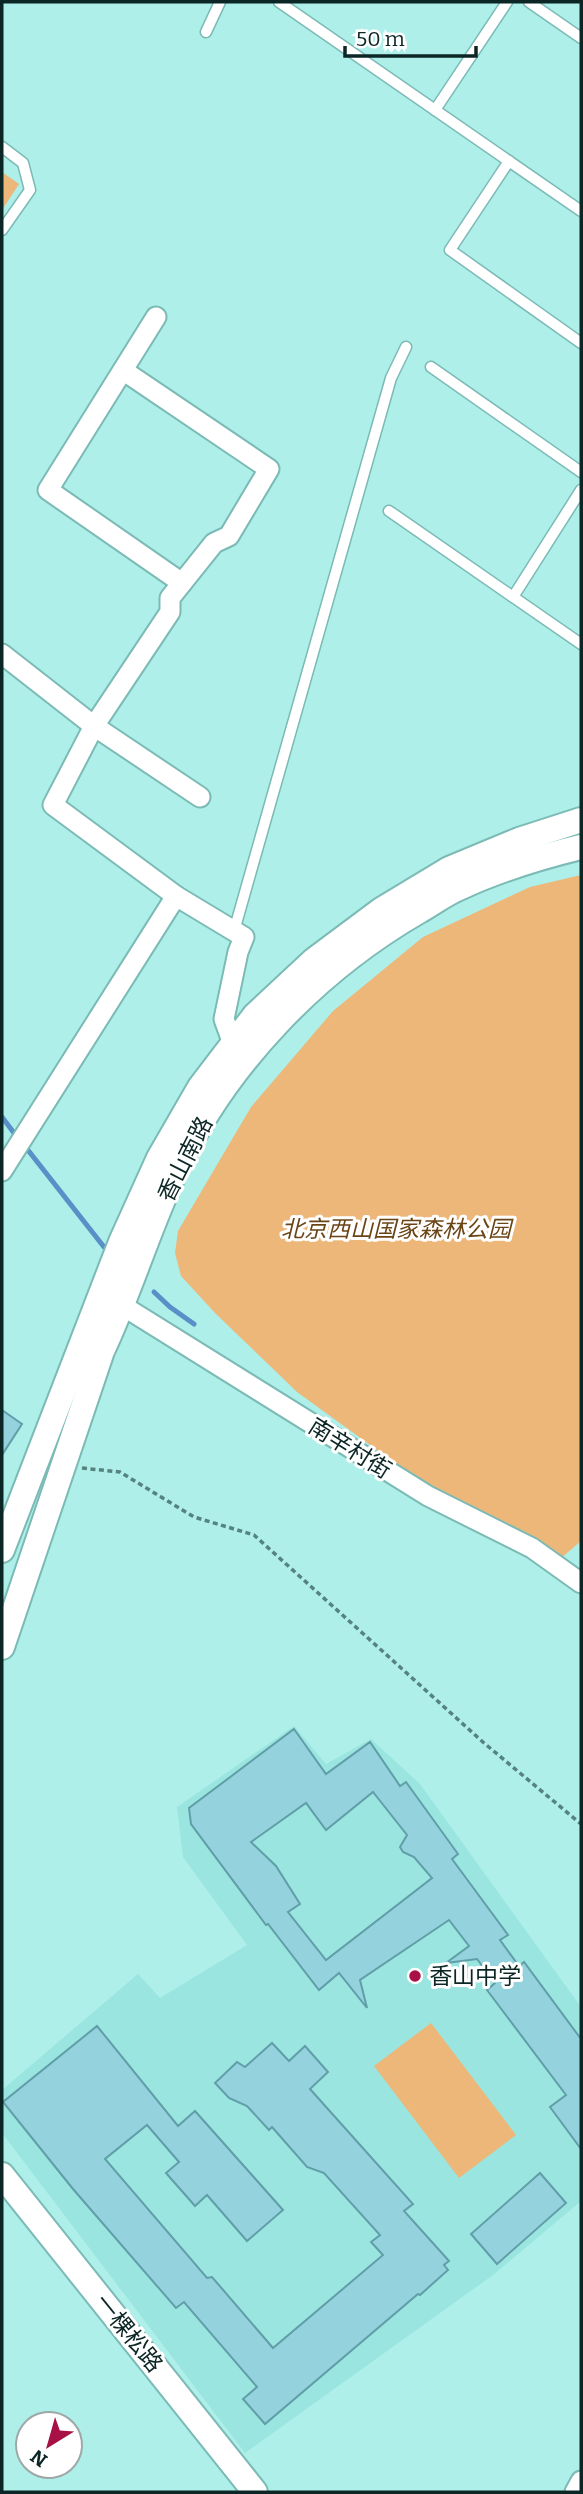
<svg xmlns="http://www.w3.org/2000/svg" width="583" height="2494" viewBox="0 0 583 2494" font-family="Bitter,'Noto Sans SC',serif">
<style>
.built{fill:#9ae5df}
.green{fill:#edb779}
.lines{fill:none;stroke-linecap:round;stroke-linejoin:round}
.stream{stroke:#5990c7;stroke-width:5}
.building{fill:#94d2dd;stroke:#609ea8;stroke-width:2;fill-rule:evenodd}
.service-casing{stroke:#7bbab5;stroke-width:13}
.minor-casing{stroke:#7bbab5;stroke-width:23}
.tertiary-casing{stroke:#7bbab5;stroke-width:28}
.path{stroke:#56837f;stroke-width:3.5;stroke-dasharray:5 3.5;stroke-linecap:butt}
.service{stroke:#fff;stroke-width:10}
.minor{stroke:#fff;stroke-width:19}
.tertiary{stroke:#fff;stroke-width:24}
.poi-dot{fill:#a71145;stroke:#fff;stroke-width:2.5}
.labels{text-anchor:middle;stroke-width:6;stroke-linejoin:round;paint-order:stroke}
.street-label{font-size:23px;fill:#0b2624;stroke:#fff}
.park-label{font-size:23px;font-style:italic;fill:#6a4616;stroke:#fff}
.poi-label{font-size:23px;fill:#0b2624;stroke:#fff;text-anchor:start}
</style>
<rect width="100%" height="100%" fill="#aeefea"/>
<path class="built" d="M294 1726 326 1764 371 1739 420 1784 581 2007V2201L493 2275 245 2453 2 2133V2090L138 1974 160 1998 247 1945 183 1857 177 1807Z"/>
<g class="green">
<path d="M2 172 19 184 2 210Z"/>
<path d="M581 875V1541L560 1559 527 1533 484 1515 421 1482 297 1392 215 1313 181 1276 175 1253 178 1231 251 1107 333 1011 423 937 530 887Z"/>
<path d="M431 2023 516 2135 459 2178 374 2066Z"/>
</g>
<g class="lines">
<g class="stream">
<path d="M2 1117 17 1137"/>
<path d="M24 1145 104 1247"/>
<path d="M154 1292 170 1307 194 1324"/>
</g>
</g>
<g class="building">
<path d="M2 1410 22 1424 2 1455Z"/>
<path d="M294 1729 326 1774 370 1742 400 1786 406 1782 458 1854 452 1859 508 1935 500 1940 519 1966 524 1962 581 2039V2149L550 2107 566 2095 487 1990 495 1983 477 1959 446 1963 469 1946 449 1920 360 1980 367 2008 339 1973 319 1990 268 1924 266 1925 191 1824 189 1808ZM373 1792 407 1835 400 1847 403 1852 414 1857 432 1878 326 1960 288 1912 300 1904 276 1866 251 1842 306 1803 326 1830Z"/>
<path d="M97 2026 178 2126 195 2111 283 2210 247 2241 207 2195 195 2206 166 2173 179 2162 147 2125 105 2159 207 2278 212 2277 273 2348 383 2255 371 2242 380 2235 324 2173 307 2167 272 2127 269 2130 247 2106 229 2098 215 2083 237 2062 245 2067 272 2043 289 2061 305 2046 328 2072 310 2089 413 2204 404 2211 449 2261 444 2265 448 2270 420 2295 418 2294 265 2424 243 2399 257 2387 184 2302 176 2308 73 2189 3 2102Z"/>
<path d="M540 2173 566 2203 497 2264 471 2234Z"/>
</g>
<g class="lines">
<g class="service-casing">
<g id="service">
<path d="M279 2 581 211"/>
<path d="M529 2 581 38"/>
<path d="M206 32 220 2"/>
<path d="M435 110 507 2"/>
<path d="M2 147 23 163 30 190 2 230"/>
<path d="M509 161 450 250 581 343"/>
<path d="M431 367 581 472"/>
<path d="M389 511 581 644"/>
<path d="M513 597 581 490"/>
<path d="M234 931 391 378 406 347"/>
</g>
</g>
<g class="minor-casing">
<g id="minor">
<path d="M156 317 48 490 182 583"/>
<path d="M124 371 269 469 229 536 214 543 170 598V612L94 726 53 805 176 896 244 937 238 952 224 1019 233 1044"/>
<path d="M2 654 94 726 200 797"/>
<path d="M2 1171 176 896"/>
<path d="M123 1306 428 1496 532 1548 581 1583"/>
<path d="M575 2492 581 2481"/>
</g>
</g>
<g class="tertiary-casing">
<g id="tertiary">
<path d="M2 1550 121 1242 159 1158 200 1087 255 1015 314 960 381 910 449 869 519 840 581 820"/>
<path d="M2 1647 102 1351C130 1292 148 1229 176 1170 227 1062 317 970 419 911 433 903 446 893 461 887 500 869 540 857 581 847"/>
<path d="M2 2175 255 2492"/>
</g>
</g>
<path class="path" d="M82 1468 120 1472 194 1517 254 1535 484 1743 581 1824"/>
<use href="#service" class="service"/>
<use href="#minor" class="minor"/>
<use href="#tertiary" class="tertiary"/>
</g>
<circle class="poi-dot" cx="415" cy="1976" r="7"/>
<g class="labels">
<g class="street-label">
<text transform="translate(185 1159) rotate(-63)" y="8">香山南路</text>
<text transform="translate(350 1448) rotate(32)" y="8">南辛村街</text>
<text transform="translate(129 2333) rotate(51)" y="8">一棵松路</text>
</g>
<g class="park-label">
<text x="396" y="1237">北京西山国家森林公园</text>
</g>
<g class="poi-label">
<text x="429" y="1984">香山中学</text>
</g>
</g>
<rect width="583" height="2494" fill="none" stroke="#0b2624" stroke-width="7"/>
<g transform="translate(49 2445) rotate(217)"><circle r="33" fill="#ffffff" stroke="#9da8a7" stroke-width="2"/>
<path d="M0-5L12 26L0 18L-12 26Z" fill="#a71145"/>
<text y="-10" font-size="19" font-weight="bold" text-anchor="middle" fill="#0b2624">N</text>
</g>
<path d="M345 46v10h131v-10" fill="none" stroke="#0b2624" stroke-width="3.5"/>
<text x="356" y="46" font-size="21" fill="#0b2624" stroke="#ffffff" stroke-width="5" paint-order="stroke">50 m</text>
</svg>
